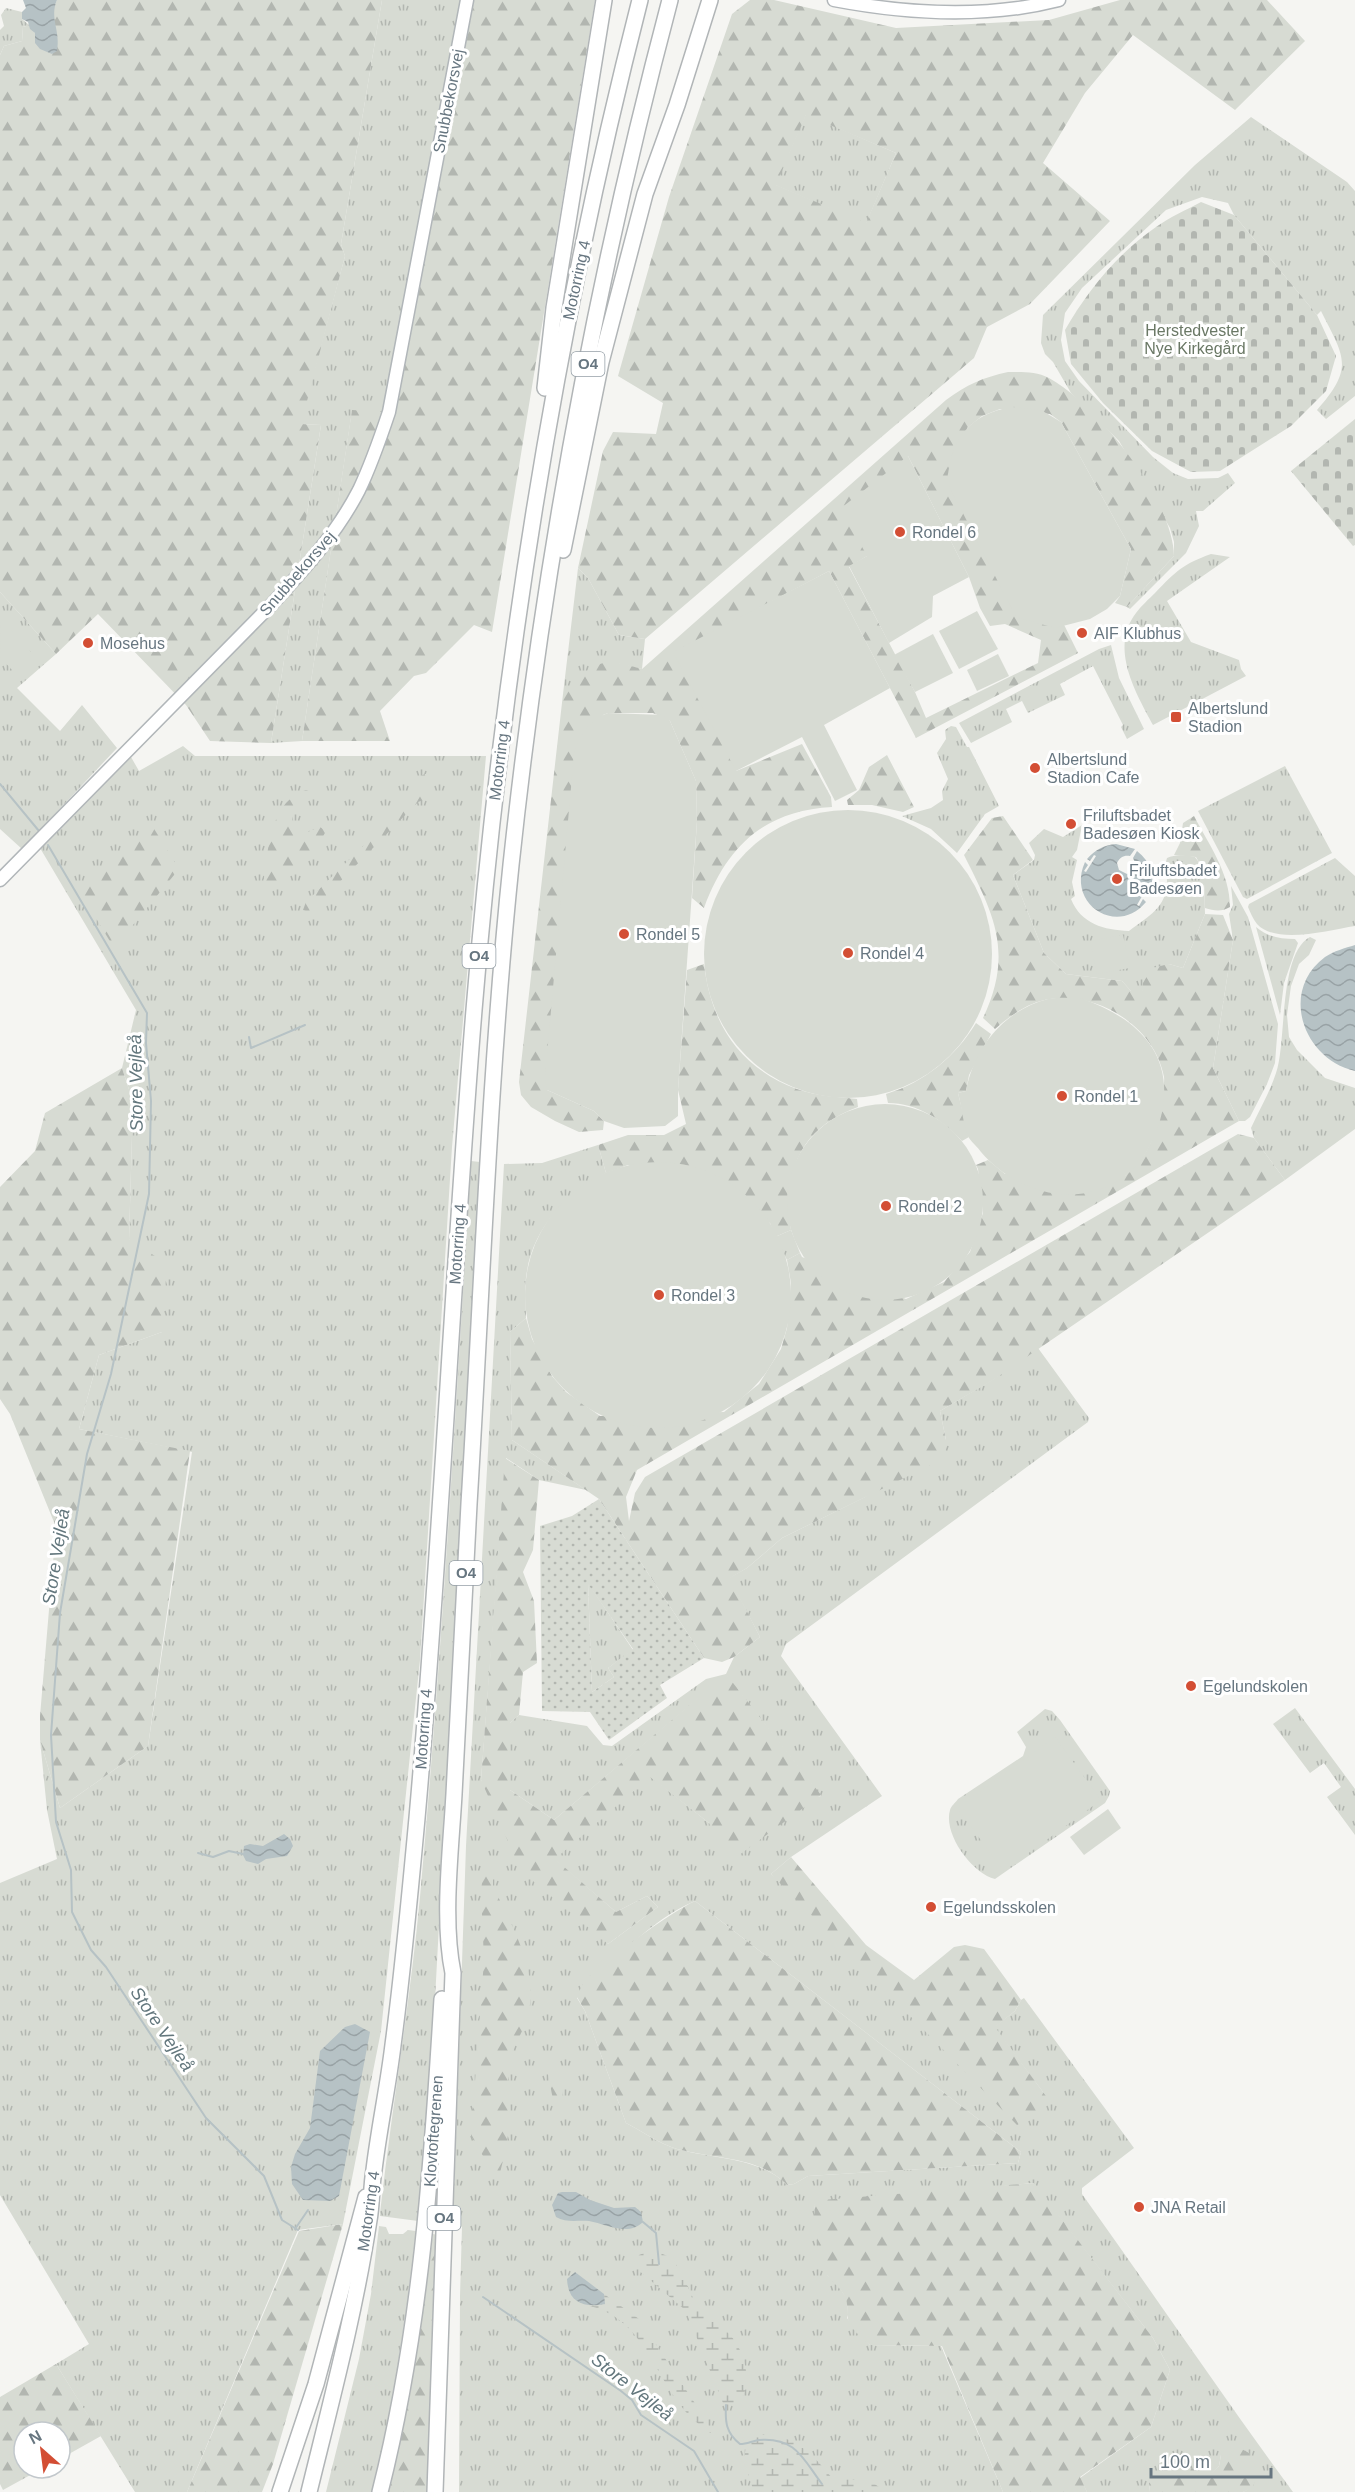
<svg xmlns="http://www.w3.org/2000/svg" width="1355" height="2492" viewBox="0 0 1355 2492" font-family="Helvetica,sans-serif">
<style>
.grass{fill:url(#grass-tufts);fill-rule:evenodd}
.forest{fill:url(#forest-firs);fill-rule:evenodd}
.wetland{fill:url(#wetland-marsh)}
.cemetery{fill:url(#cemetery-stones)}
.garden{fill:url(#garden-dots);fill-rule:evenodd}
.pitch{fill:#d7dbd3}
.water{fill:url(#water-waves)}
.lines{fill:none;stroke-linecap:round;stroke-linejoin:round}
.stream{stroke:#b6c2c5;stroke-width:2}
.secondary-casing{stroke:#b1b6b9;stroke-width:15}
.highway-casing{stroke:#b1b5b7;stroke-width:18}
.secondary{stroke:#fff;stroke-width:12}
.highway{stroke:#fff;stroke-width:15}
.poi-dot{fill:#d34e34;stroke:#fff;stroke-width:2}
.labels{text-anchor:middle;stroke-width:6;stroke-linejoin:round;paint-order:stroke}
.shield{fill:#fff;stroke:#959fa6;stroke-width:1.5}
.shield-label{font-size:15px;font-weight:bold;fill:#677680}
.street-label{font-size:16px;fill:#677680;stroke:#fff}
.park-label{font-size:16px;fill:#6a7865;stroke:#fff}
.poi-label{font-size:16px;fill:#677680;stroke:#fff;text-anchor:start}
.water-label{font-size:18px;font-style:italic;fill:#63777d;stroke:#fff}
</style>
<defs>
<pattern id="grass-tufts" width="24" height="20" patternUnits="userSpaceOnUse" patternTransform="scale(1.5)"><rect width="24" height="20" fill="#d7dbd3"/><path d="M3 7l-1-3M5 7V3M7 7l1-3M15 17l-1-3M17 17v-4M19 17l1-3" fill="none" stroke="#b2b6b0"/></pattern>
<pattern id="forest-firs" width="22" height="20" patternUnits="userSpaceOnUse" patternTransform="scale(1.5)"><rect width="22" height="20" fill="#d7dbd3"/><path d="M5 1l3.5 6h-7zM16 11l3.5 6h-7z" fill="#b2b6b0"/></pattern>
<pattern id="wetland-marsh" width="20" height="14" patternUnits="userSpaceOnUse" patternTransform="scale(1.5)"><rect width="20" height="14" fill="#d7dbd3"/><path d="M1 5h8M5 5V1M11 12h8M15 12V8" fill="none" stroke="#b2b6b0"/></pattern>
<pattern id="cemetery-stones" width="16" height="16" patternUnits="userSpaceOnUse" patternTransform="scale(1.5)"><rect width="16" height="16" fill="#d7dbd3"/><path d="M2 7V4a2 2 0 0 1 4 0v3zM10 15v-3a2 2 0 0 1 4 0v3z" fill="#b2b6b0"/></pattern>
<pattern id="garden-dots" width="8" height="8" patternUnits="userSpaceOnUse" patternTransform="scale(1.5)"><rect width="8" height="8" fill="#d7dbd3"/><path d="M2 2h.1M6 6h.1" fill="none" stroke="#b2b6b0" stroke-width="1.8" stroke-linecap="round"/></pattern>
<pattern id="water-waves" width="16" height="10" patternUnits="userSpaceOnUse" patternTransform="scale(1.5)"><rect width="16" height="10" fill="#b6c2c5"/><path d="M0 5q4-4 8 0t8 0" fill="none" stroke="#98a2a5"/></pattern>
</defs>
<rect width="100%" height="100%" fill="#f5f5f2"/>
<g class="grass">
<path d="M382 0H474L396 414 352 411 302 741 271 743 321 425 300 424 345 256 341 244Z"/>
<path d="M6 8 22 12V19L29 25 23 27 22 41 4 46 0 55V30L4 26 1 15Z"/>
<path d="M806 114 896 153 866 224 775 185Z"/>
<path d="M1251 117 1347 182 1355 191V396L1326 419 1317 410C1355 367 1344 357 1321 311L1317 315 1234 215 1228 203 1202 197 1166 210 1082 288 1065 313 1061 340 1065 361 1079 381 1153 457 1173 473 1188 479 1218 478 1228 473 1235 483 1203 511H1196L1199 526 1186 553 1130 609 1127 607 1174 556V542L1170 528 1119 441 1071 393 1053 362 1045 354 1041 343 1043 315 1195 165Z"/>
<path d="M1211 554 1230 557 1167 601 1191 642 1239 660 1241 669 1246 676 1153 725C1136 693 1109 648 1136 613 1141 606 1149 599 1155 593 1176 571 1183 564 1211 554Z"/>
<path d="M578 568 588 578 619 635 645 639 642 669 616 663 563 694Z"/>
<path d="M0 592 56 654 17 688 60 731 82 705 117 748 22 849 0 829Z"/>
<path d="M1111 645 1119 678 1144 729 1127 739 1121 727 1123 725 1093 666 1060 684 1065 695 1028 713 1022 701 1006 709 1012 722 971 743 959 723 1099 649Z"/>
<path d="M951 726 956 727 967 747H969L999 806 985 814 957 853 931 829 902 816 931 808 943 800 942 791 948 779 937 753 946 739 945 730Z"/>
<path d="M183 746 195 756H486L452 1147 420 1660 381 2031 343 2224 298 2230 187 2492H135L56 2364 89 2344 0 2195V1883L57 1859 47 1810 40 1740 60 1808 148 1746 192 1452 79 1429 99 1355 162 1332 129 1239 133 1102 122 1068 136 1010 40 848 131 757 139 771Z"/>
<path d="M1285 766 1332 853 1247 899 1243 897 1198 811Z"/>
<path d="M1082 825 1077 850 1072 857 1077 860 1072 882 1075 896 1071 899C1081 924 1104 930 1129 931 1148 916 1167 908 1167 881 1167 873 1164 867 1167 858 1175 854 1186 855 1195 857L1201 865 1204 878 1205 914 1183 968 1169 964 1142 991H1131L1122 981 1066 974 1044 953 1013 875 1034 860 1035 855 1029 843 1044 829 1063 837Z"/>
<path d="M1335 858 1355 876V926C1329 930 1276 945 1257 924 1253 919 1250 912 1248 907L1249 904Z"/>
<path d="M1231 886 1248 917 1278 1024 1275 1063 1267 1084 1250 1117 1245 1121H1239L1213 1068 1233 940 1229 914 1233 905Z"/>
<path d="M1256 927C1268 937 1280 939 1295 939L1298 943 1284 983 1280 1015Z"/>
<path d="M1310 937 1316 940 1309 955 1299 964 1291 986 1287 1015 1289 1037 1297 1050 1325 1078 1355 1088V1129L1285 1180 1254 1138 1251 1128C1259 1110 1270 1092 1276 1073 1287 1042 1278 954 1310 937Z"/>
<path d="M598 1145 606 1173C567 1193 534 1227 527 1271 524 1286 526 1303 526 1318L510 1332 512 1440 586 1490 539 1480 506 1458 481 1780 608 1944 658 1907 647 1896 616 1912 554 1859 650 1776 709 1823 821 1796 726 1675 554 1820 510 1790V1723L519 1715 587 1726 603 1745 612 1746 706 1679 726 1674 734 1657 760 1637 729 1578 747 1568 782 1538 865 1497 946 1440 940 1411 992 1380 1038 1348 1089 1418 1088 1422 786 1644 781 1656 882 1796 791 1857 771 1874 1046 2096 994 2027 1015 2011 1021 2000 1024 1998 1134 2148 1082 2188V2194C1153 2293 1221 2394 1293 2492H1243L1252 2487 1221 2455 1219 2466 1209 2476 1149 2483 1150 2492H1087L1080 2478 1151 2427 1170 2370 1153 2338 1033 2183 814 2205 824 2267 828 2276 836 2282 847 2299V2318L870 2345 941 2346 1003 2492H459L460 2296 462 2227 453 2225 466 1846 504 1164 542 1163ZM695 1901 1021 2152 1018 2163 808 2176 794 2184 787 2185C760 2157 713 2159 677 2149 660 2144 642 2131 626 2123L585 2011 577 1998C610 1964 651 1919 695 1901Z"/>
<path d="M471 1161 480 1162 434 2018 418 2221 380 2216V2213C392 2107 410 2003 420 1897 442 1652 456 1407 471 1161Z"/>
<path d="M791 1230 800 1253 787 1260 775 1237Z"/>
<path d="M588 1583 633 1650 608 1668 614 1677 592 1692Z"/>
<path d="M1295 1708 1355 1789V1835L1327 1797 1341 1787 1324 1763 1310 1773 1273 1724Z"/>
<path d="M1045 1709 1052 1711 1060 1720 1110 1791 1109 1796 1105 1803 995 1879C972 1873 943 1834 950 1810 951 1806 956 1802 958 1799L1023 1756 1026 1747 1017 1732Z"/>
<path d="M379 2226 386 2227 389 2234H403L408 2230 416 2231C406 2321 393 2404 373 2492H326L359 2359 371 2294Z"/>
</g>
<g class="forest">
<path d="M57 0H382L341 244 345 256 301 424 321 425 271 743 210 741 186 705 98 614 56 654 0 592V55L4 46 22 41 23 27 29 25 35 33 52 11Z"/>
<path d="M474 0H595L492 632 474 625 426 673 414 676 380 711 390 741H302L352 410 396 413Z"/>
<path d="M750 0H774L896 28 1049 20 1120 0H1267L1305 41 1235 110 1133 35 1085 93 1043 163 1110 221 1030 304 987 327 974 358 645 639 619 635 588 578 578 568 603 451 613 432 656 434 663 403 618 376 669 197 732 14ZM806 115 896 153 866 223 776 185Z"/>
<path d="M1008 372C1022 372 1036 371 1049 378 1097 404 1173 500 1174 556L1127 607 1115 603 1120 596 1131 549 1061 422 1050 414 1000 409 982 416 967 428 1078 653 916 738 829 571 750 613 736 771 802 744 831 797 832 807C764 811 727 846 704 908L692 898 697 821 696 781 670 721 653 713H608L603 715 547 1090 594 1111 604 1121 603 1130 579 1132 555 1121 531 1107 521 1095 519 1082 563 694C570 684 589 667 600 664 613 659 630 666 642 669L946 400C966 385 984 377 1008 372ZM908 456 969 577 980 608 990 626 1005 624 1041 640 1038 663 926 718 915 692 849 567 867 556Z"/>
<path d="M887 755 914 807 903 812 872 805H848L847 800 859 790 869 767Z"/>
<path d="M425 774H432L429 798 418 802 325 897 311 913 303 910 306 902 415 795 411 790 418 777Z"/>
<path d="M306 790 311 792 292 815 293 825 300 835 320 827 326 831 321 840 269 895 263 887C268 855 268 802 306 790Z"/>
<path d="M1003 816 1033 860 1013 875 1044 953 1066 974 1122 981 1131 991H1142L1143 983 1152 968 1169 964 1183 968 1205 914 1223 915 1233 940 1213 1068 1239 1121 637 1470 626 1497 629 1521 635 1493 645 1477 1238 1134 1254 1138 1285 1180 993 1380 940 1411 946 1440 945 1458 782 1538 747 1568 730 1578 760 1637 734 1657 722 1662 704 1658 599 1499 512 1440 510 1332 526 1318 532 1339 552 1376 566 1392 600 1416 724 1412 759 1384 781 1349 787 1328 791 1283 787 1260 800 1253 802 1257 906 1299 944 1282 970 1252 983 1213 978 1169 976 1165 988 1160 1005 1174 1125 1176C1153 1148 1153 1142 1160 1104 1161 1096 1165 1085 1164 1077 1155 1027 1099 992 1050 999 1029 1002 1011 1015 995 1029L983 1018C1014 952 994 915 964 855L992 818Z"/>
<path d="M1194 816C1209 845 1230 873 1230 907 1222 912 1214 911 1205 908 1204 890 1206 872 1196 857L1174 855 1180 843 1183 823Z"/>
<path d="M151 824 179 869 114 948 79 890Z"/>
<path d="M704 964C711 1024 740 1068 797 1089 816 1096 837 1097 857 1099L858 1107C800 1128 783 1171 791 1230L775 1237 770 1223 628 1165 606 1173 598 1145 628 1135H664L686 1124 678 1090 687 970Z"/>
<path d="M976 1023 991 1034 969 1075 966 1091 958 1093 969 1137 962 1141C943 1120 917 1103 888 1103L886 1094C925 1082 955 1057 976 1023Z"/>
<path d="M122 1068 133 1102 129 1239 167 1264 162 1332 99 1355 79 1429 190 1451 148 1746 60 1808 40 1740V1716L56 1527 10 1414 0 1399V1187L35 1151 45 1113Z"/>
<path d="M505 1458 539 1480 533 1550 523 1572 534 1601 537 1663 523 1672 519 1715 510 1723V1790L554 1820 726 1674 821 1795 727 1864 709 1823 650 1777 555 1859 616 1912 647 1896 658 1907 608 1944 521 1871 481 1780Z"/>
<path d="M791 1857 866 1945 914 1980 954 1947 965 1945 984 1949 1021 2000 1015 2011 995 2027 1046 2096C1044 2113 1031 2118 1017 2125L771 1874Z"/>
<path d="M489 1864 493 1872V1886C512 1927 539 1970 528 2016 523 2034 510 2048 509 2068 507 2081 510 2095 510 2109 510 2134 504 2157 498 2181L471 2136 484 1960 481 1894 483 1867Z"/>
<path d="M695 1901 1021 2152 1018 2163 808 2176 794 2184 787 2185C760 2156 713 2159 677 2149 660 2144 642 2131 626 2123L585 2011 577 1997C579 1993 580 1988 583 1984 592 1968 676 1909 695 1901Z"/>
<path d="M554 2068C566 2081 565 2100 556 2115L548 2074Z"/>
<path d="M1034 2183 1153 2338 1170 2370 1151 2427 1080 2477 1087 2492H1003L942 2346 870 2345C861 2337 849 2328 847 2315 847 2309 848 2302 845 2297 841 2288 833 2283 827 2275 818 2261 816 2223 814 2205L822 2200Z"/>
<path d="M343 2224 273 2464 262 2492H187L299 2231Z"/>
<path d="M433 2234 438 2235 430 2492H389L410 2395Z"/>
<path d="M56 2364 101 2436 60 2459V2432H24V2468H43L3 2490 0 2484V2397Z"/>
<path d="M1238 2447 1249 2453 1257 2478 1252 2488 1243 2492H1150L1149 2483 1175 2461 1208 2476 1219 2466 1221 2455 1226 2449Z"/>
</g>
<g class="wetland">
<path d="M652 2250C656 2253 660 2253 665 2255 681 2261 687 2291 697 2304 706 2317 720 2323 730 2335 745 2350 756 2391 735 2405L723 2403 688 2316 684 2309 637 2269 636 2262 639 2255Z"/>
<path d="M604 2294 639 2319 706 2420 711 2433C704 2430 699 2424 693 2419 655 2383 647 2320 590 2306L605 2304Z"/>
<path d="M752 2435C793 2432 809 2450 833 2479L869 2480 886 2492H754C748 2473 738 2453 752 2435Z"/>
</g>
<g class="cemetery">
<path d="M1201 202 1234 215 1317 315 1336 356 1326 391 1291 426 1220 471 1191 472 1152 451 1103 403 1071 364 1065 330C1088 290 1118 253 1156 227 1170 217 1186 210 1201 202Z"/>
<path d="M1355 419V545L1353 546 1291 471Z"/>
</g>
<path class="garden" d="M599 1499 704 1658 660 1685 667 1698 609 1740 590 1712 542 1711 540 1526 572 1516ZM588 1584 633 1649 608 1668 614 1677 592 1692Z"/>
<g class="pitch">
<path d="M1012 407 1041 410 1061 422 1131 549 1120 596 1107 609 1090 619 1055 628 1016 617 947 482C951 440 968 414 1012 407Z"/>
<path d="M908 456 969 577 933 596 932 617 889 643 849 566 867 556 841 508Z"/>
<path d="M829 571 890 688 824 725 857 790 835 801 802 737 736 771 673 652Z"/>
<path d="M977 611 998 649 959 669 939 631Z"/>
<path d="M1 619 33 654 14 672 0 657Z"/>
<path d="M933 634 953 673 915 692 894 655Z"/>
<path d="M998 654 1009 676 977 691 967 670Z"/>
<path d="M608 713 663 715 670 721 696 781 697 821 678 1090V1116L665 1126 624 1128 604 1121 594 1111 547 1090 545 1077 574 754C580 735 588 721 608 713Z"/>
<circle cx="848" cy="954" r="144"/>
<path d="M1123 935 1130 968 1097 974 1090 941Z"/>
<path d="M1080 998C1140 1018 1179 1058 1159 1124 1152 1144 1142 1164 1124 1177 1077 1210 1016 1193 981 1152 978 1147 972 1143 969 1138 963 1126 962 1107 958 1093L966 1091C974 1048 1004 1010 1048 999 1058 997 1070 998 1080 998Z"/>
<circle cx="885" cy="1202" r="98"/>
<circle cx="658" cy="1295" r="133"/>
<path d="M1055 1737 1101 1800 1004 1871 957 1808Z"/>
<path d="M1108 1809 1121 1828 1084 1855 1070 1837Z"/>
</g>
<g class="water">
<path d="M23 0H57C49 18 61 31 57 51L52 54 40 49 35 43V33L30 29 28 22 22 19V12L26 8Z"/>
<path d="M1116 844 1135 849 1130 856C1124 855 1120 857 1117 863L1119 870 1127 874 1131 872 1136 865 1133 858 1137 851C1151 862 1155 876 1151 892L1146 889 1137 905 1139 906 1143 899 1146 902C1117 937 1066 904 1085 862L1088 865 1084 871 1086 872 1096 856 1094 855 1090 861 1087 859C1095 850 1104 845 1116 844Z"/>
<path d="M1355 945V1071C1303 1059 1279 991 1325 957 1334 951 1345 948 1355 945Z"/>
<path d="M284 1834 290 1839 293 1846 287 1856 266 1859 258 1864 246 1861 243 1855 244 1846 250 1844 263 1846Z"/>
<path d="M355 2024 370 2032 339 2196 330 2201 303 2200 292 2184 291 2167 295 2154 310 2128 320 2051 345 2027Z"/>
<path d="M562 2192H576L590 2200 614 2208 635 2207 641 2212 643 2222C628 2237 606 2224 589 2221 577 2220 566 2223 556 2217L552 2205 558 2193Z"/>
<path d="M575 2272 604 2294 605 2304C584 2308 568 2303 567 2279Z"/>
</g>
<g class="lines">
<g class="stream">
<path d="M0 784 39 831"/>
<path d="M48 845 147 1013 146 1043 151 1101 149 1194 111 1374 87 1454 60 1613 51 1735 56 1822 71 1870 72 1912 91 1950 106 1967 206 2118 264 2176 282 2220 298 2230"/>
<path d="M249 1037 251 1048 305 1025"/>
<path d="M198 1853 213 1857 229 1851 243 1854"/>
<path d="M643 2222 656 2233 659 2264"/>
<path d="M295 2229 308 2210"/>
<path d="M483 2297 621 2391 632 2400 641 2415 694 2451 718 2492"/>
<path d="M726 2405C725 2422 726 2433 740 2444 747 2444 752 2441 759 2440 796 2437 803 2459 822 2484"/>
</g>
<g class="secondary-casing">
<g id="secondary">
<path d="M834 0C908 14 985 19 1059 0"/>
<path d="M0 880 273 603C305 568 337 533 359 490 371 465 380 439 389 412L467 0"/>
</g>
</g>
<g class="highway-casing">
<g id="highway">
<path d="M545 388 554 308 604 0"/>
<path d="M563 550 601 362 645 194 677 105 710 0"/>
<path d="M280 2492 316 2384 366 2197"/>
<path d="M309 2492C331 2402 355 2312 369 2220 372 2204 371 2187 374 2170 379 2128 388 2087 393 2045 403 1970 410 1894 417 1818 441 1549 452 1279 474 1010 502 669 555 332 640 0"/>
<path d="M380 2492C421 2331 432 2165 442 1999"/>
<path d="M435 2492 453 1973C442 1920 451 1849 454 1794 459 1697 464 1601 469 1504 482 1291 489 1077 511 865 542 574 595 283 670 0"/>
</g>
</g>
<use href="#secondary" class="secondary"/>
<use href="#highway" class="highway"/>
</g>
<g class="poi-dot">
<circle cx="900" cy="532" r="6"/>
<circle cx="1082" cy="633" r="6"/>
<circle cx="88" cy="643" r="6"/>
<rect x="1170" y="711" width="12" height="12" rx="3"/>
<circle cx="1035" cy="768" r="6"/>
<circle cx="1071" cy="824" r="6"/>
<circle cx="1117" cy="879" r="6"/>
<circle cx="624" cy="934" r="6"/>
<circle cx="848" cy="953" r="6"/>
<circle cx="1062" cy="1096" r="6"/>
<circle cx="886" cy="1206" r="6"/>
<circle cx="659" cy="1295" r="6"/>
<circle cx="1191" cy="1686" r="6"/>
<circle cx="931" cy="1907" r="6"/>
<circle cx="1139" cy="2207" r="6"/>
</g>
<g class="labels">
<g class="shield">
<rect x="571.5" y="352" width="33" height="24" rx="4.5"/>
<rect x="462.5" y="944" width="33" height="24" rx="4.5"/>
<rect x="449.5" y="1561" width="33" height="24" rx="4.5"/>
<rect x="427.5" y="2206" width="33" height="24" rx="4.5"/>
</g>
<g class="shield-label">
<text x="588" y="369">O4</text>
<text x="479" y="961">O4</text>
<text x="466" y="1578">O4</text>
<text x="444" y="2223">O4</text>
</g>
<g class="street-label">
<text transform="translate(448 101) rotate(-79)" y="6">Snubbekorsvej</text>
<text transform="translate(576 280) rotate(-78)" y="6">Motorring 4</text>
<text transform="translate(297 573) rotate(-49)" y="6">Snubbekorsvej</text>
<text transform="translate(499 760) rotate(-83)" y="6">Motorring 4</text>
<text transform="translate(457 1244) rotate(-86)" y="6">Motorring 4</text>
<text transform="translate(423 1729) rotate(-86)" y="6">Motorring 4</text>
<text transform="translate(433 2131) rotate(-86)" y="6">Klovtoftegrenen</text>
<text transform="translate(368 2211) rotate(-82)" y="6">Motorring 4</text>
</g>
<g class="park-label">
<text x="1195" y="336">Herstedvester<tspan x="1195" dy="18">Nye Kirkegård</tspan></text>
</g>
<g class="poi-label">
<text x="912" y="538">Rondel 6</text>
<text x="1094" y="639">AIF Klubhus</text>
<text x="100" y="649">Mosehus</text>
<text x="1188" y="714">Albertslund<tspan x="1188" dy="18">Stadion</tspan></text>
<text x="1047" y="765">Albertslund<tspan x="1047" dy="18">Stadion Cafe</tspan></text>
<text x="1083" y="821">Friluftsbadet<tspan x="1083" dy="18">Badesøen Kiosk</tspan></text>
<text x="1129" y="876">Friluftsbadet<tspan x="1129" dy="18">Badesøen</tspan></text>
<text x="636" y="940">Rondel 5</text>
<text x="860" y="959">Rondel 4</text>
<text x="1074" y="1102">Rondel 1</text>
<text x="898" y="1212">Rondel 2</text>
<text x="671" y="1301">Rondel 3</text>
<text x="1203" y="1692">Egelundskolen</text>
<text x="943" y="1913">Egelundsskolen</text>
<text x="1151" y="2213">JNA Retail</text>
</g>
<g class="water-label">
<text transform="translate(136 1083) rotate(-91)" y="6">Store Vejleå</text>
<text transform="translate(56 1557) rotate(-81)" y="6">Store Vejleå</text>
<text transform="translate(162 2029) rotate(56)" y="6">Store Vejleå</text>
<text transform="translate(632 2387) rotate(38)" y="6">Store Vejleå</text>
</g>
</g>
<g transform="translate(42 2450) rotate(332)"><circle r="28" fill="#ffffff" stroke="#c2c8cc" stroke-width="1.5"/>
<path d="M0-4.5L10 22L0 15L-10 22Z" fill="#d34e34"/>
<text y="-9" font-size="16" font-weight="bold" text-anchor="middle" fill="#677680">N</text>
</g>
<path d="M1151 2468v9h120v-9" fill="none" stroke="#677680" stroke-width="3"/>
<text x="1160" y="2468" font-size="18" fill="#677680" stroke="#ffffff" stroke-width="4.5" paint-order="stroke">100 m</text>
</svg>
